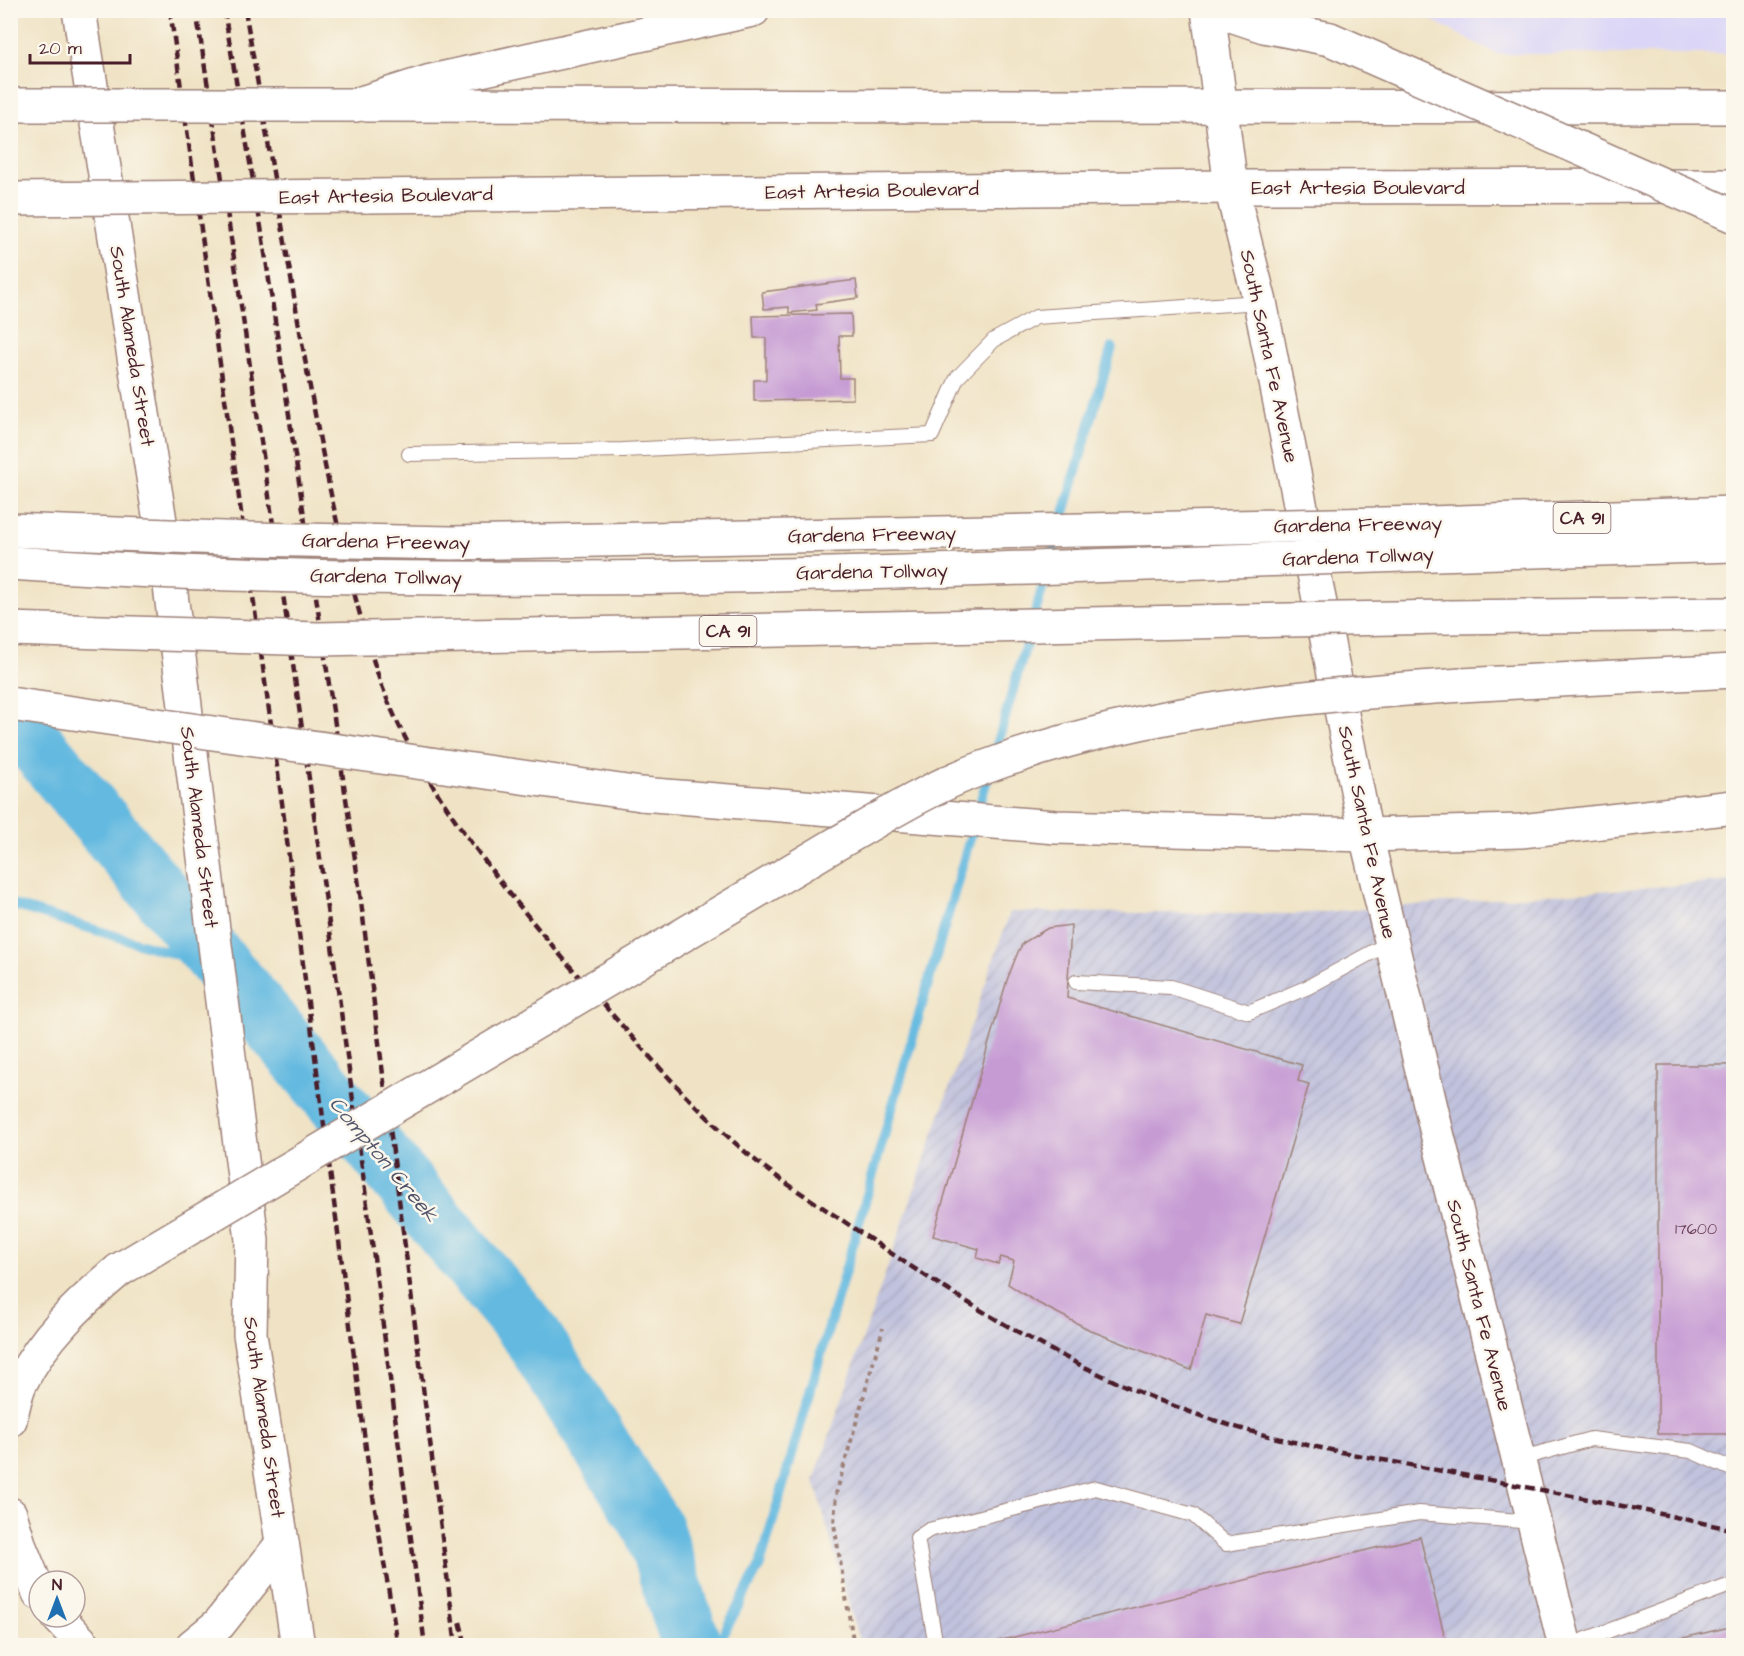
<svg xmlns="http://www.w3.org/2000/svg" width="1744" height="1656" viewBox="0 0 1744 1656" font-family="'Architects Daughter',sans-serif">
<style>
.built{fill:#dbd6f7}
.industrial{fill:url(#industrial-furrows)}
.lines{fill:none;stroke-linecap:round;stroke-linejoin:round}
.stream{stroke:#63b9e0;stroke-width:10}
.river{stroke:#63b9e0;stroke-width:60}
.building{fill:#c69bd4}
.lane-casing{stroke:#9d8178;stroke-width:16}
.secondary-casing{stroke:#9d8178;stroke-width:36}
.primary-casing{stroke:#9d8178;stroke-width:36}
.highway-casing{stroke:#9d8178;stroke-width:36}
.path{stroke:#9d8178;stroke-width:4;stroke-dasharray:4.5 4.5;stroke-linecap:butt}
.lane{stroke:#fff;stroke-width:14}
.secondary{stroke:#fff;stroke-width:33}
.primary{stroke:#fff;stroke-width:33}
.highway{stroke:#fff;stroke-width:33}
.rail{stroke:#4a1f2b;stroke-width:4.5;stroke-dasharray:9 4.5;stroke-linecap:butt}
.primary-bridge-casing{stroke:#9d8178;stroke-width:36;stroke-linecap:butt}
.highway-bridge-casing{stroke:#9d8178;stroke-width:36;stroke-linecap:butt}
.primary-bridge{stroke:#fff;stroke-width:33}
.highway-bridge{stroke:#fff;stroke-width:33}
.labels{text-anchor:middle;stroke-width:5;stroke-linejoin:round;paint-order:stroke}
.number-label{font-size:16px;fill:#693e55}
.shield{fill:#fbf7ec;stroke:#7f6065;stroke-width:1.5}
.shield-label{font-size:18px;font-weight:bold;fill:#4a1f2b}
.street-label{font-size:20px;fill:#4a1f2b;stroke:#fbf7ec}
.water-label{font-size:21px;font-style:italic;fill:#53556a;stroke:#fbf7ec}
</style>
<defs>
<pattern id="industrial-furrows" width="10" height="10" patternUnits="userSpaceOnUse" patternTransform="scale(1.5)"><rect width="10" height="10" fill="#c1c2dd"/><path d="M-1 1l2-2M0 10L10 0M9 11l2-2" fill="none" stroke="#a7a6be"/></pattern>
</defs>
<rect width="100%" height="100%" fill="#fbf7ec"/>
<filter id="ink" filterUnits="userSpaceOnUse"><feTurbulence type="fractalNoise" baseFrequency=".0167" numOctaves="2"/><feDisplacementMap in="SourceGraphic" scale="12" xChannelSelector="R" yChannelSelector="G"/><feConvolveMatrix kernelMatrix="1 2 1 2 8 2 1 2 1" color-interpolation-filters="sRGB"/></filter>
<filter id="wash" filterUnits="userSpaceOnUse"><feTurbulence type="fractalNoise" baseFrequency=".008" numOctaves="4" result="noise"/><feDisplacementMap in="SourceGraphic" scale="24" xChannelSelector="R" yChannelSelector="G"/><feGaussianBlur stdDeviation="1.35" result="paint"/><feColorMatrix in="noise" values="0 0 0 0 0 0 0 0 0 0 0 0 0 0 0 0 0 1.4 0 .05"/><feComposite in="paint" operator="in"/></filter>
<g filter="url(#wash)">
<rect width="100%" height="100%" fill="#f0e3c5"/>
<path class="built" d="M1414 11H1733V54H1497Z"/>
<path class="industrial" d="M1733 881V1645H860L814 1480 1010 912 1296 914Z"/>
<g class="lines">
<g class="stream">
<path d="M10 904 214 966"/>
<path d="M717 1646 760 1565 1112 347"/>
</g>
<path class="river" d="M10 714 530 1333 653 1528 692 1646"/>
</g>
<g id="blocks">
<g class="building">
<path d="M856 280 858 298 816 304 817 310 789 313V307L764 309 762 292Z"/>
<path d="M851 314 852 336H839L840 378H853V399L754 401V380H766V338H754L753 316Z"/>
<path d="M1071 925 1067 998 1302 1065 1298 1081 1309 1084 1239 1324 1206 1315 1191 1370 1094 1332 1036 1302 1008 1284 1014 1261 1001 1257 998 1264 977 1258 979 1249 933 1236 1007 980 1018 952 1023 943 1048 928Z"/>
<rect x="1658" y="1065" width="76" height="369"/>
<path d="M1420 1537 1447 1646H982V1645Z"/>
<path d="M1734 1626V1646H1667L1666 1642Z"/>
</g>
</g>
</g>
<g filter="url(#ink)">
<use href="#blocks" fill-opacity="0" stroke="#9d8178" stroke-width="1.5"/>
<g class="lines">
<g class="lane-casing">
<g id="lane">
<path d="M409 454 623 450 932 435 957 378 994 340 1036 317 1260 302"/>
<path d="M1076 982 1171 987 1249 1012 1308 987 1391 942"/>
<path d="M1519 1459 1591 1439 1691 1451 1734 1470"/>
<path d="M936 1646 917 1538 929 1530 1096 1488 1193 1515 1226 1544 1419 1513 1534 1522"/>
<path d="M1568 1646 1725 1587"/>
</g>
</g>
<g class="secondary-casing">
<path id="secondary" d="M1208 10 1231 187 1260 302 1366 835 1438 1137 1565 1646"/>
</g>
<g class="primary-casing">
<g id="primary">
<path d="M79 10 169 578 252 1240 250 1334 298 1646"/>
<path d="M367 105 1734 107"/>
<path d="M366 196 1231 187 1734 186"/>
</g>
</g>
<g class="highway-casing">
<g id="highway">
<path d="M1216 10 1264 26 1330 39"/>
<path d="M355 105 431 81 753 10"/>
<path d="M1430 523 1734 513"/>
<path d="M1436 554 1734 545"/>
<path d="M1446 617 1734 614"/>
<path d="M1461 685 1734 671"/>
<path d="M641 794 1056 827 1366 835 1521 831 1734 807"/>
<path d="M10 1420C13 1409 15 1395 20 1384 43 1337 80 1303 119 1270"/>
<path d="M10 1514 20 1547 39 1593"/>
<path d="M58 1617 85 1646"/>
<path d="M192 1646 219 1624 282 1544"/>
</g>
</g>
<path class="path" d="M854 1646 834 1524 836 1494 883 1328"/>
<use href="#lane" class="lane"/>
<use href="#secondary" class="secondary"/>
<use href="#primary" class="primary"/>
<use href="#highway" class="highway"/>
<g class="rail">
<path d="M170 10 281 795 370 1479 398 1646"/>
<path d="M196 10C281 554 354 1100 425 1646"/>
<path d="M224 10 262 233 359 886 456 1646"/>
<path d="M245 10C263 112 280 213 297 314 318 434 340 556 377 672 412 779 513 901 587 986 637 1042 685 1100 742 1149 777 1180 819 1204 858 1231 980 1314 1103 1389 1246 1430 1307 1447 1369 1457 1431 1469 1532 1488 1633 1507 1734 1530"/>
<path d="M460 1622 466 1646"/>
</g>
<g class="primary-bridge-casing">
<g id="primary-bridge">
<path d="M10 105H355"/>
<path d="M10 199 366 196"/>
</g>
</g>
<g class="highway-bridge-casing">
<g id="highway-bridge">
<path d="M1330 39 1734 216"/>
<path d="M10 530 250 539 452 543 1430 523"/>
<path d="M10 563C485 595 962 569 1436 554"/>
<path d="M10 629 318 639 1446 617"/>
<path d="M10 704 641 794"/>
<path d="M119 1270 836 844C883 817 929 788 980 769 1141 709 1292 697 1461 685"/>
</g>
</g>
<use href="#primary-bridge" class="primary-bridge"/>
<use href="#highway-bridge" class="highway-bridge"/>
</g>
</g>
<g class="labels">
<g class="number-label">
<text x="1696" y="1234">17600</text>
</g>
<g class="shield">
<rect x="1553.5" y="503" width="57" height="30" rx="4.5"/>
<rect x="699.5" y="616" width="57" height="30" rx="4.5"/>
</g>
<g class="shield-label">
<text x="1582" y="524">CA 91</text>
<text x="728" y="637">CA 91</text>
</g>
<g class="street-label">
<text x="1358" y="194">East Artesia Boulevard</text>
<text transform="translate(872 190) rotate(-1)" y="7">East Artesia Boulevard</text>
<text transform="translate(386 195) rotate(-1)" y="7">East Artesia Boulevard</text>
<text transform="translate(133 346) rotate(81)" y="7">South Alameda Street</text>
<text transform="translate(1270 356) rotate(78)" y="7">South Santa Fe Avenue</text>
<text transform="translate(1358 524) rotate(-1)" y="7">Gardena Freeway</text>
<text transform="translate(872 534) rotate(-1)" y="7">Gardena Freeway</text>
<text transform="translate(386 541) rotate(1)" y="7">Gardena Freeway</text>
<text transform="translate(1358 556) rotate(-2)" y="7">Gardena Tollway</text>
<text transform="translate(872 571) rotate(-1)" y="7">Gardena Tollway</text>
<text transform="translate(386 576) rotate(1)" y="7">Gardena Tollway</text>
<text transform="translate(200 827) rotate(83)" y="7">South Alameda Street</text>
<text transform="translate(1368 832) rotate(78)" y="7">South Santa Fe Avenue</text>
<text transform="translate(1480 1305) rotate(76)" y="7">South Santa Fe Avenue</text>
<text transform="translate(265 1417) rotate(82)" y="7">South Alameda Street</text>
</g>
<g class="water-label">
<text transform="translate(384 1159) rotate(50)" y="7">Compton Creek</text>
</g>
</g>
<rect width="1744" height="1656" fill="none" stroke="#fbf7ec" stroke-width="36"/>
<g transform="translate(57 1599)"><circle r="28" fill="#fbf7ec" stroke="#b4a19f" stroke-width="1.5"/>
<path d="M0-4.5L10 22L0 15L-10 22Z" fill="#1f6fb2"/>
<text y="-9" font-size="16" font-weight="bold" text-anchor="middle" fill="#4a1f2b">N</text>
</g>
<path d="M30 54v9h100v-9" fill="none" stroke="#4a1f2b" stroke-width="3"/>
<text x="39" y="54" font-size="18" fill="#4a1f2b" stroke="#fbf7ec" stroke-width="4.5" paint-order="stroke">20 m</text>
</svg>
